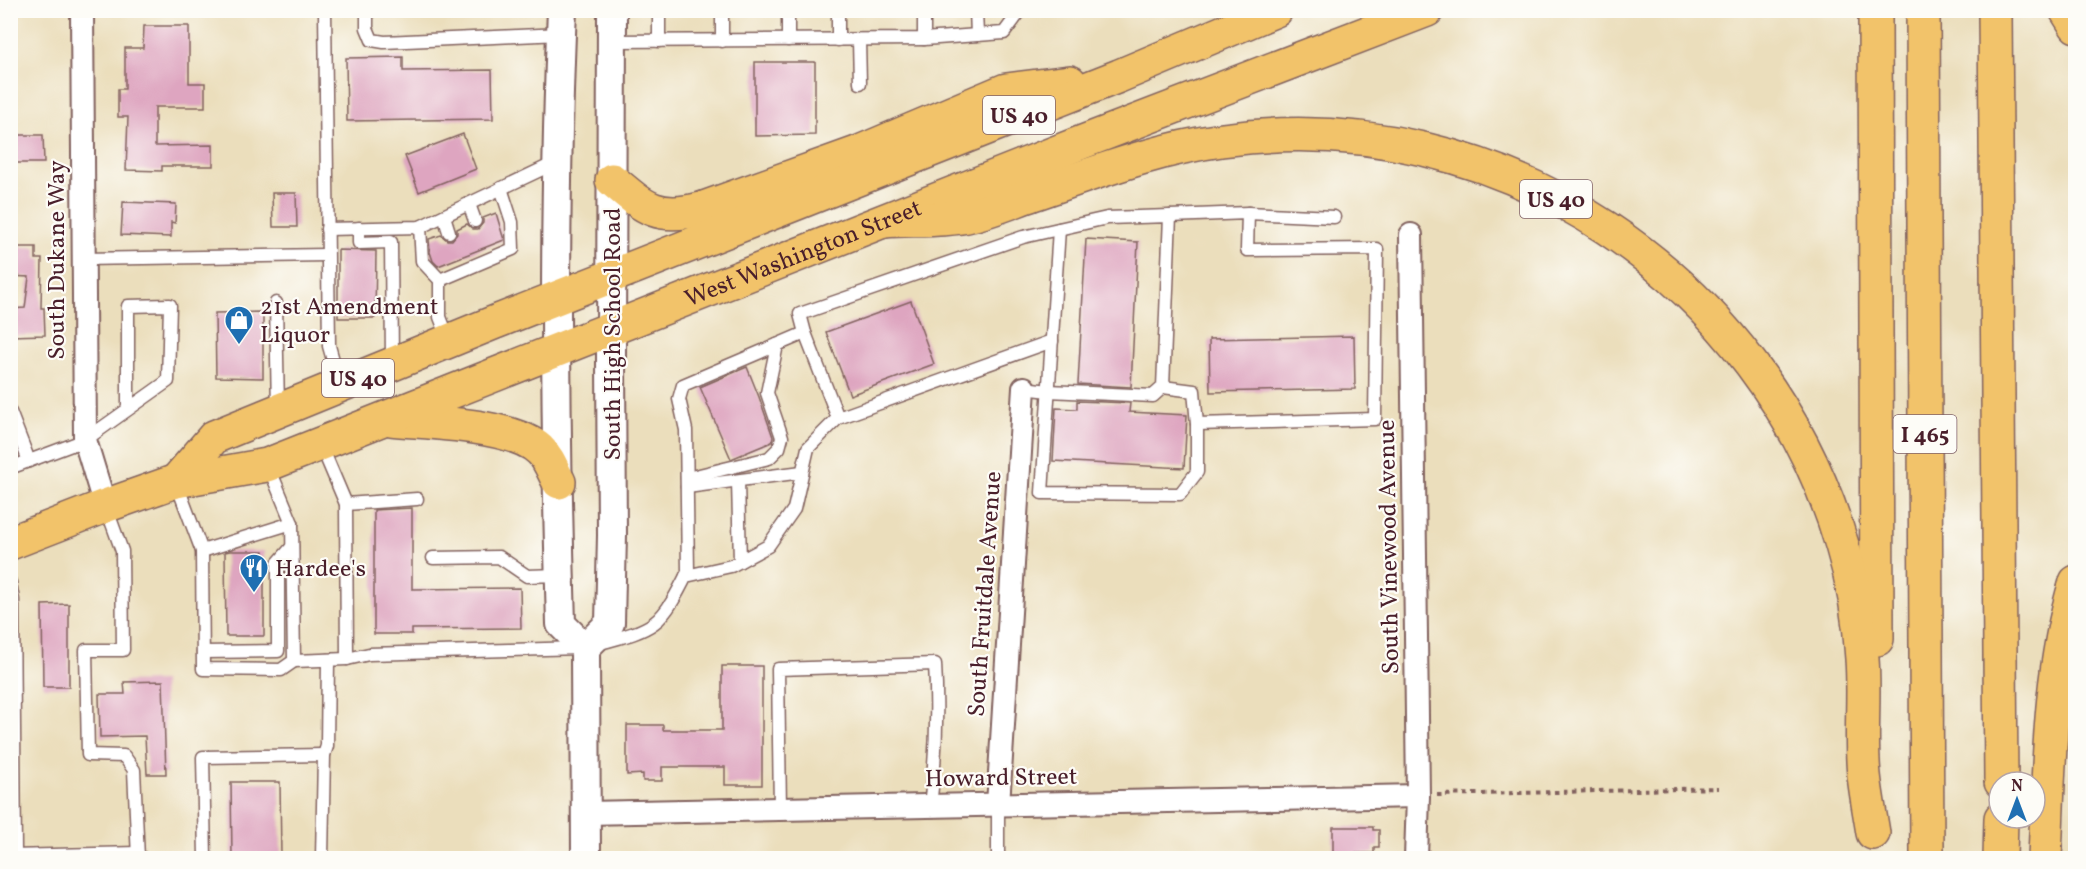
<svg xmlns="http://www.w3.org/2000/svg" width="2086" height="869" viewBox="0 0 2086 869" font-family="Vollkorn,serif">
<style>
.building{fill:#dea5c0}
.lines{fill:none;stroke-linecap:round;stroke-linejoin:round}
.service-casing{stroke:#82625e;stroke-width:15}
.minor-casing{stroke:#82625e;stroke-width:26}
.tertiary-casing{stroke:#82625e;stroke-width:32}
.primary-casing{stroke:#82625e;stroke-width:36}
.motorway-casing{stroke:#82625e;stroke-width:36}
.path{stroke:#82625e;stroke-width:4;stroke-dasharray:4.5 4.5;stroke-linecap:butt}
.service{stroke:#fff;stroke-width:12}
.minor{stroke:#fff;stroke-width:22}
.tertiary{stroke:#fff;stroke-width:28}
.primary{stroke:#f2c36a;stroke-width:33}
.motorway{stroke:#f2c36a;stroke-width:33}
.labels{text-anchor:middle;stroke-width:4.5;stroke-linejoin:round;paint-order:stroke}
.shield{fill:#fdfcf7;stroke:#806168;stroke-width:1.5}
.shield-label{font-size:22px;font-weight:bold;fill:#4a1f2b}
.street-label{font-size:24px;fill:#4a1f2b;stroke:#fdfcf7}
.poi-label{font-size:24px;fill:#4a1f2b;stroke:#fdfcf7;text-anchor:start}
</style>
<rect width="100%" height="100%" fill="#fdfcf7"/>
<filter id="ink" filterUnits="userSpaceOnUse"><feTurbulence type="fractalNoise" baseFrequency=".0167" numOctaves="2"/><feDisplacementMap in="SourceGraphic" scale="12" xChannelSelector="R" yChannelSelector="G"/><feConvolveMatrix kernelMatrix="1 2 1 2 8 2 1 2 1" color-interpolation-filters="sRGB"/></filter>
<filter id="wash" filterUnits="userSpaceOnUse"><feTurbulence type="fractalNoise" baseFrequency=".008" numOctaves="4" result="noise"/><feDisplacementMap in="SourceGraphic" scale="24" xChannelSelector="R" yChannelSelector="G"/><feGaussianBlur stdDeviation="1.35" result="paint"/><feColorMatrix in="noise" values="0 0 0 0 0 0 0 0 0 0 0 0 0 0 0 0 0 1.4 0 .05"/><feComposite in="paint" operator="in"/></filter>
<g filter="url(#wash)">
<rect width="100%" height="100%" fill="#ebdebc"/>
<g id="blocks">
<g class="building">
<path d="M144 26H189V83H205V107H155V146L213 145V166H162V171L126 170 128 117H118V89H125V48H143Z"/>
<path d="M403 57V71L492 70 493 119 347 121 346 58Z"/>
<path d="M755 62H815V135L755 136Z"/>
<path d="M463 134 476 169 419 192 405 156Z"/>
<path d="M10 135H43L44 163H10Z"/>
<path d="M272 193H296L297 227H273Z"/>
<path d="M123 202 176 204 175 223 171 222V237L121 235Z"/>
<path d="M496 213 504 240 438 266 433 261 430 252 429 239 441 235 447 240H452L457 234V229L467 224 473 229H478L483 223V218Z"/>
<path d="M1086 239 1138 242 1131 387 1078 384Z"/>
<path d="M10 247H36V259H42L41 308H44L45 335 10 336V309L25 308 29 277 10 276Z"/>
<path d="M338 250 376 251 375 318H338Z"/>
<path d="M911 301 934 364 850 395 826 332Z"/>
<path d="M263 312V378L216 377 215 313Z"/>
<path d="M1354 336 1355 389 1210 392 1209 339Z"/>
<path d="M747 367 759 397 773 437 772 442 731 459 700 387Z"/>
<path d="M1077 401 1130 403 1129 412 1187 415 1184 468 1053 461 1056 408 1077 409Z"/>
<path d="M412 508V589L520 588 521 628 412 629V634H374V510Z"/>
<path d="M230 551H264V636H226L225 552Z"/>
<path d="M69 604V687H43L42 605Z"/>
<path d="M722 666H762V785H725V767H662V781H643V774L627 775V725H663V730H722Z"/>
<path d="M163 681 166 774H147L145 736 100 737 99 694H125L124 682Z"/>
<path d="M231 782H280L281 858H232Z"/>
<path d="M1333 827H1373V830H1379V847H1374V853L1333 854Z"/>
</g>
</g>
</g>
<g filter="url(#ink)">
<use href="#blocks" fill-opacity="0" stroke="#82625e" stroke-width="1.5"/>
<g class="lines">
<g class="service-casing">
<g id="service">
<path d="M325 10 329 346 340 385"/>
<path d="M367 10V28L372 40 384 42 561 34"/>
<path d="M659 10V41"/>
<path d="M722 10V41"/>
<path d="M788 10V40"/>
<path d="M838 10V40"/>
<path d="M924 10V39"/>
<path d="M976 10 977 35"/>
<path d="M859 40 860 83"/>
<path d="M612 41 924 39 1004 33 1021 10"/>
<path d="M469 204 475 221"/>
<path d="M1248 213 1334 217"/>
<path d="M444 216 449 232"/>
<path d="M1170 216 1248 213 1247 250 1377 249 1375 419 1197 424"/>
<path d="M420 227 422 261 440 280V317L449 340"/>
<path d="M359 228V243L391 242 392 362"/>
<path d="M327 229 420 227 557 162"/>
<path d="M1059 229 1042 493 1180 494 1197 472V424L1194 391 1163 387"/>
<path d="M83 259 327 255"/>
<path d="M440 280 513 249 512 222 501 188"/>
<path d="M276 303 278 410"/>
<path d="M1024 388 1049 391 1153 396 1163 387 1170 216 1107 218 1023 237 800 314 805 333 838 418 1052 341"/>
<path d="M10 412 29 461"/>
<path d="M321 445 346 504 347 659"/>
<path d="M10 468 85 440 168 381 170 305 128 306V409"/>
<path d="M687 478 769 458 779 448 782 437 767 393 777 345"/>
<path d="M738 481 740 561"/>
<path d="M176 482 202 551 203 669 281 670 294 661 292 523 268 465"/>
<path d="M687 487 802 472"/>
<path d="M346 504 417 499"/>
<path d="M106 507 122 551 123 650H86L88 755 124 756 134 770 138 858"/>
<path d="M202 551 292 523"/>
<path d="M433 558 499 557 527 576 559 575"/>
<path d="M686 576 731 566 768 546 794 509 808 448 838 418"/>
<path d="M10 582 13 600 15 855"/>
<path d="M600 643C617 638 639 634 654 623 668 613 680 588 688 572L686 430 679 399 683 385 805 333"/>
<path d="M203 652 278 651V563L292 547"/>
<path d="M294 661 347 659 369 654 580 648"/>
<path d="M998 805V858"/>
<path d="M780 809 778 669 935 664C938 712 936 758 930 806"/>
<path d="M10 856 138 853"/>
<path d="M205 858 203 757 324 755"/>
<path d="M322 858 324 755 327 746 328 660"/>
</g>
</g>
<g class="minor-casing">
<g id="minor">
<path d="M82 10 85 440 105 506"/>
<path d="M1411 235 1418 796 1416 858"/>
<path d="M998 805 1024 388"/>
<path d="M586 813 1418 796"/>
</g>
</g>
<g class="tertiary-casing">
<g id="tertiary">
<path d="M562 10C553 214 555 420 561 624L585 648 586 858"/>
<path d="M585 648 610 623 612 535 611 359 612 10"/>
</g>
</g>
<g class="primary-casing">
<g id="primary">
<path d="M612 180C645 208 657 220 701 209L857 153 1006 90 1070 82"/>
<path d="M391 419C429 423 513 424 540 450 549 458 553 471 559 482"/>
<path d="M176 481 214 437 493 323 1119 76 1276 10"/>
<path id="s1" d="M10 543 105 506 176 481 267 465 1080 143 1427 10"/>
</g>
</g>
<g class="motorway-casing">
<g id="motorway">
<path d="M1875 10 1877 639"/>
<path d="M1923 10 1927 858"/>
<path d="M1995 10 2001 782"/>
<path d="M2066 10 2076 26"/>
<path d="M885 221C909 219 949 221 971 215 992 210 1013 201 1033 194 1095 173 1157 149 1222 140 1498 101 1764 278 1842 545 1853 581 1860 621 1862 659 1865 697 1860 737 1864 775 1866 794 1870 814 1873 833"/>
<path d="M2000 858 2001 818"/>
<path d="M2045 858C2049 766 2049 672 2076 582"/>
</g>
</g>
<path class="path" d="M1437 795 1719 788"/>
<use href="#service" class="service"/>
<use href="#minor" class="minor"/>
<use href="#tertiary" class="tertiary"/>
<use href="#primary" class="primary"/>
<use href="#motorway" class="motorway"/>
</g>
</g>
<defs>
<g id="shop-pin" transform="scale(1.5)"><path d="M0 17L-7.5 6A9.5 9.5 0 1 1 7.5 6Z" fill="#1f6fb2" stroke="#fdfcf7"/><path d="M-5-2.5h2.3a2.7 3.5 0 0 1 5.4 0H5L5.5 6h-11ZM-1.5-2.5h3a1.5 2.3 0 0 0-3 0Z" fill="#fff"/></g>
<g id="restaurant-pin" transform="scale(1.5)"><path d="M0 17L-7.5 6A9.5 9.5 0 1 1 7.5 6Z" fill="#1f6fb2" stroke="#fdfcf7"/><path d="M-5-6h1v4h1v-4h1v4h1v-4h1v5L-1.5 .5V6h-2V.5L-5-1ZM5-6V6H3V1.5H1.5Q1.5-4 5-6Z" fill="#fff"/></g>
</defs>
<g fill-rule="evenodd">
<use href="#shop-pin" x="239" y="320"/>
<use href="#restaurant-pin" x="254" y="568"/>
</g>
<g class="labels">
<g class="shield">
<rect x="983" y="96" width="72" height="38" rx="4.5"/>
<rect x="1520" y="180" width="72" height="38" rx="4.5"/>
<rect x="322" y="359" width="72" height="38" rx="4.5"/>
<rect x="1893.5" y="415" width="63" height="38" rx="4.5"/>
</g>
<g class="shield-label">
<text x="1019" y="123">US 40</text>
<text x="1556" y="207">US 40</text>
<text x="358" y="386">US 40</text>
<text x="1925" y="442">I 465</text>
</g>
<g class="street-label">
<text dy="8" stroke="none"><textPath href="#s1" startOffset="846">West Washington Street</textPath></text>
<text transform="translate(56 260) rotate(-90)" y="8">South Dukane Way</text>
<text transform="translate(612 334) rotate(-90)" y="8">South High School Road</text>
<text transform="translate(1388 547) rotate(-91)" y="8">South Vinewood Avenue</text>
<text transform="translate(984 594) rotate(-86)" y="8">South Fruitdale Avenue</text>
<text transform="translate(1001 777) rotate(-1)" y="8">Howard Street</text>
</g>
<g class="poi-label">
<text x="260" y="314">21st Amendment<tspan x="260" dy="28">Liquor</tspan></text>
<text x="275" y="576">Hardee's</text>
</g>
</g>
<rect width="2086" height="869" fill="none" stroke="#fdfcf7" stroke-width="36"/>
<g transform="translate(2017 800)"><circle r="28" fill="#fdfcf7" stroke="#b5a4a5" stroke-width="1.5"/>
<path d="M0-4.5L10 22L0 15L-10 22Z" fill="#1f6fb2"/>
<text y="-9" font-size="16" font-weight="bold" text-anchor="middle" fill="#4a1f2b">N</text>
</g>
</svg>
